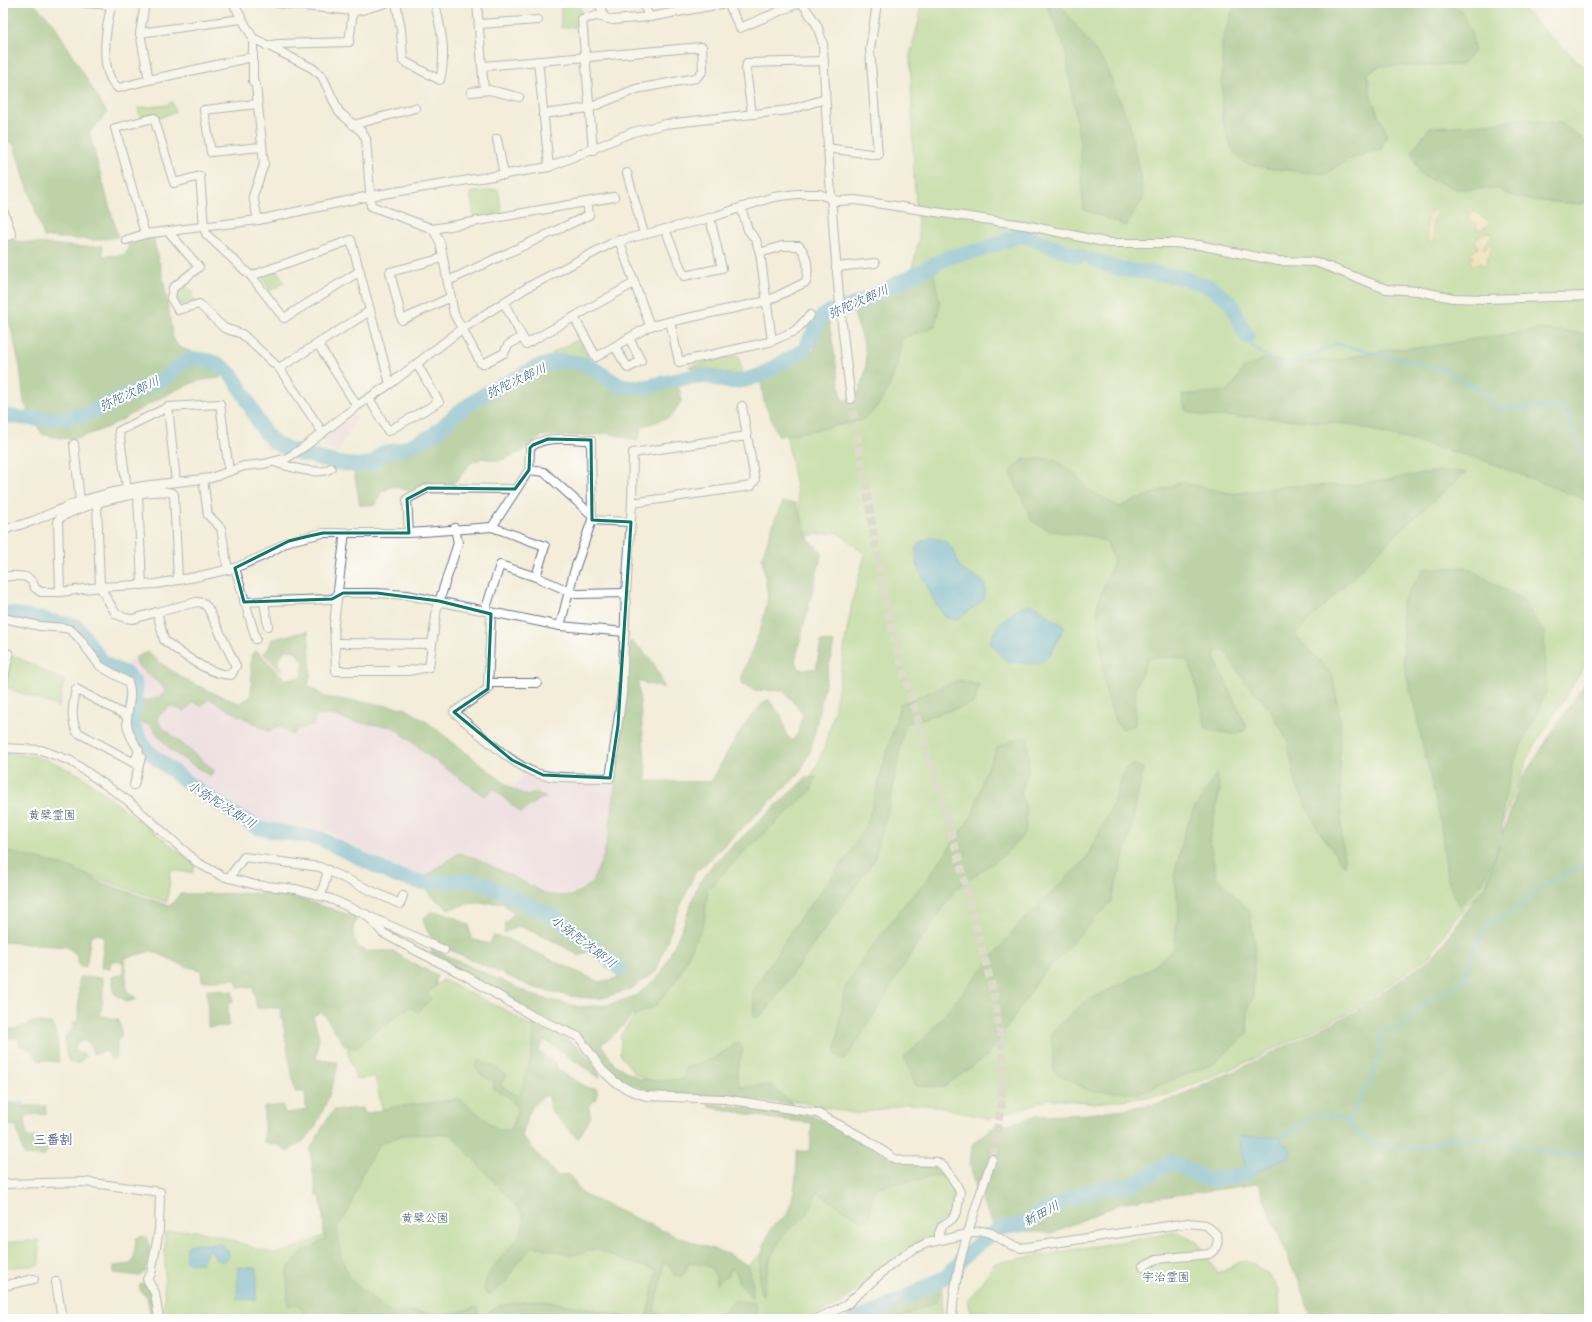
<svg xmlns="http://www.w3.org/2000/svg" width="1592" height="1322" viewBox="0 0 1592 1322" font-family="Itim,'Klee One',sans-serif">
<style>
.built{fill:#ead1ed}
.green{fill:#9ed080;stroke:#5c806f}
.forest{fill:#7eb26e;stroke:#4c7066}
.sand{fill:#eeda9e;stroke:#84847e}
.water{fill:#56afd4;stroke:#386f99}
.lines{fill:none;stroke-linecap:round;stroke-linejoin:round}
.stream{stroke:#56afd4;stroke-width:2.5}
.river{stroke:#56afd4;stroke-width:15}
.minor-tunnel{stroke:#c8c7c0;stroke-width:8;stroke-dasharray:8 4;stroke-linecap:butt}
.minor-casing{stroke:#677289;stroke-width:10}
.minor{stroke:#fff;stroke-width:8}
.marked{fill:none;stroke:#0f766e;stroke-width:3;stroke-linejoin:round}
.labels{text-anchor:middle;stroke-width:4;stroke-linejoin:round;paint-order:stroke}
.park-label{font-size:12px;fill:#425f68;stroke:#fff}
.water-label{font-size:13px;font-style:italic;fill:#305c87;stroke:#fff}
.neighbourhood-label{font-size:13px;font-weight:bold;fill:#4d5587;stroke:#fff}
</style>
<rect width="100%" height="100%" fill="#fff"/>
<filter id="ink" filterUnits="userSpaceOnUse"><feTurbulence type="fractalNoise" baseFrequency=".025" numOctaves="2"/><feDisplacementMap in="SourceGraphic" scale="8" xChannelSelector="R" yChannelSelector="G"/><feConvolveMatrix kernelMatrix="1 2 1 2 8 2 1 2 1" color-interpolation-filters="sRGB"/></filter>
<filter id="wash" filterUnits="userSpaceOnUse"><feTurbulence type="fractalNoise" baseFrequency=".012" numOctaves="4" result="noise"/><feDisplacementMap in="SourceGraphic" scale="16" xChannelSelector="R" yChannelSelector="G"/><feGaussianBlur stdDeviation="0.9" result="paint"/><feColorMatrix in="noise" values="0 0 0 0 0 0 0 0 0 0 0 0 0 0 0 0 0 1.4 0 .05"/><feComposite in="paint" operator="in"/></filter>
<g filter="url(#wash)">
<rect width="100%" height="100%" fill="#f3edd9"/>
<g class="built">
<path d="M355 414 356 418 338 452 324 445 328 435Z"/>
<path d="M135 657 238 707 406 710 511 791 526 772 543 780 617 784 611 835 602 869 588 884 571 894H550L457 856 424 877 409 874 327 831 292 828 259 821 170 763 148 746 140 734 136 723 142 687 139 681 130 672 122 668Z"/>
</g>
<g class="green">
<path d="M561 3H579L582 14 579 18 578 27 561 28Z"/>
<path d="M920 3H1517L1556 42 1589 71V659L1530 753 1502 824 1489 883 1452 922 1430 956 1352 1011 1254 1059 1167 1095 1096 1103 1050 1099 989 1119 937 1106 908 1104 857 1114 776 1097 664 1087 635 1074 620 1054 621 1034 663 979 701 886 810 779C838 729 839 669 850 614 853 594 860 574 865 554L837 532 805 536 785 428 862 412 904 302 919 239 914 177 910 55 920 17Z"/>
<path d="M172 101 175 112 159 118 157 113 140 117 138 108 168 105Z"/>
<path d="M498 189 502 213 474 218 470 193Z"/>
<path d="M276 268 284 283 270 291 263 279 264 273Z"/>
<path d="M185 284 194 293 191 296 196 301 184 305 177 303C176 293 177 290 185 284Z"/>
<path d="M579 339 591 363 563 357 555 359 552 353Z"/>
<path d="M738 355 743 374H730L706 368H690L689 366Z"/>
<path d="M13 655 64 681 59 707 5 687Z"/>
<path d="M3 753 33 756 53 762 80 775 195 864 193 873 171 870 167 902 82 873 3 853Z"/>
<path d="M443 980 511 1013 540 1033 513 1141 383 1112 375 1077 356 1079 347 1049Z"/>
<path d="M431 1112 557 1188 746 1267 774 1243 813 1187 940 1174C956 1186 959 1197 952 1215L939 1222 933 1238 907 1249 838 1305 805 1319H573L532 1312 476 1319H164L165 1233C198 1222 241 1246 273 1253 281 1255 314 1240 323 1236L324 1226 314 1151Z"/>
<path d="M1177 1232 1197 1241 1218 1274 1244 1260 1266 1272 1279 1290 1280 1319H974L967 1302 995 1263Z"/>
<path d="M38 1240 40 1265 3 1268V1243Z"/>
<path d="M944 1281 942 1294V1319H872L875 1314Z"/>
</g>
<g class="forest">
<path d="M3 3H33L52 21 107 113 89 133 118 237 97 240 44 237 13 143H3Z"/>
<path d="M1046 3H1059L1104 63 1129 122 1144 198 1126 226 1083 209 1080 144 1065 47Z"/>
<path d="M1235 3H1447L1460 9 1471 32 1474 50 1462 65 1380 66 1367 73 1371 97 1387 134 1381 149 1348 160 1325 174 1265 168 1243 162 1233 152 1222 120V42Z"/>
<path d="M1523 119 1561 123 1589 144V200L1581 204 1529 200 1509 195 1498 189H1457L1420 175 1412 151 1430 127 1478 125Z"/>
<path d="M153 237 164 282 173 338 179 347C194 352 212 360 222 373L220 378C210 379 199 380 190 384 152 398 121 426 81 437 69 441 54 437 42 434L24 403 20 367 11 328 3 308V240L82 247 102 246 103 256 122 255 128 251V243Z"/>
<path d="M933 270 940 303 935 326 901 339C898 368 888 403 862 420 857 423 850 423 844 424 822 429 800 433 778 436L764 402 761 382 792 362 814 351 819 333 829 322 842 400 856 398C873 362 866 350 854 314Z"/>
<path d="M1541 329 1589 334V501L1483 460 1349 424 1254 417 1204 416 1185 410 1182 395 1229 391 1243 369 1264 359 1304 363 1341 359 1384 350 1426 347Z"/>
<path d="M568 366 592 372 614 388 641 390 678 385 682 400 671 417 643 426 637 441 607 433 587 436H542L523 451 499 461 482 458 471 463 457 480 446 489 409 491 393 486 381 492 376 505H360L354 472 375 468 385 457 412 449 441 437 462 414 509 386 539 371Z"/>
<path d="M1024 459H1054L1074 473 1086 488 1119 507 1181 482 1232 494 1285 486 1353 485 1440 471 1466 472 1395 535 1295 635 1332 674 1341 724 1339 760 1342 844 1345 867 1318 830 1296 784 1288 742 1267 705 1245 682 1225 651H1216L1214 657 1246 726 1244 731 1233 734 1206 729 1194 675 1188 661 1176 657 1148 658 1136 687 1135 725 1122 729 1115 721 1105 688 1097 605 1114 560 1107 543 1092 536 1050 531 1032 521 1010 471Z"/>
<path d="M783 502 796 503 809 540 822 552 795 661 800 669H816L821 641 834 643 811 749 800 773 695 873 676 916 656 972 631 989 599 999 570 996 532 987 439 945C430 937 426 931 423 919L430 912 446 913 469 925 471 939 490 944 493 936 505 938 599 982 618 978 614 962 598 947 579 956 558 943 519 926 504 933 505 923 514 913 502 903H473L448 909 429 894 426 876 458 853 476 858 549 895 571 896 591 884 602 860 609 834 626 697 630 641C648 652 659 667 663 688L638 681 647 781 711 782C726 756 744 718 768 699L782 717 786 734 792 741 798 733 803 713 783 691 754 690 742 683V674L761 628 768 598 762 557 775 519Z"/>
<path d="M1465 567 1522 599 1544 632 1546 692 1516 757 1503 805 1502 835 1522 778 1589 677V1319H1313L1258 1184 1125 1202 1052 1233 1021 1231 993 1224 977 1190 970 1165 972 1144 990 1129 1036 1116 1088 1114 1162 1103 1244 1067 1353 1013 1433 957 1487 883 1499 845 1483 882 1459 906 1447 878 1441 824 1404 663 1402 601 1424 569Z"/>
<path d="M308 631 311 672 308 685 325 697 405 708 427 722 511 788 527 796 536 792 546 798 538 800 521 813 494 789 484 796 430 757 393 727 354 722 332 715 316 716 313 726 298 729 293 735 279 726 268 731 209 699 201 706 193 702 185 711 170 706 157 717 161 726 215 771 210 776 171 751 149 724 137 722 140 702 154 699 165 693 164 688 136 664V657L148 652C175 677 205 690 239 703L250 697C253 683 250 669 251 655L256 651C268 659 275 671 286 679L302 677 304 662 295 651 286 650 278 659 281 671 263 653 268 650 272 639Z"/>
<path d="M959 680 979 685 974 703 905 724 890 802 874 860 764 1014 754 1018 753 990 798 921 850 853 869 818 900 704Z"/>
<path d="M1021 737 1028 739 1029 769 1021 793 1027 814 1025 833 1005 854 956 889 910 955 859 1039 845 1059 835 1055 844 991 864 957 905 904 924 884 973 814 984 775 998 747Z"/>
<path d="M1134 764 1143 768 1130 834 1111 902 1041 976 989 1054 944 1087 916 1086 904 1058 924 1039 1020 924 1085 860 1109 814 1126 768Z"/>
<path d="M1217 773 1220 790 1209 839 1216 876 1249 911 1255 943 1253 995 1248 1010 1247 1034 1213 1064 1140 1093 1089 1091 1054 1071 1051 1033 1083 1003 1152 968 1174 948 1179 907 1174 875 1185 832 1193 811Z"/>
<path d="M816 777 811 791 748 848 708 889 704 923 677 979 654 1007 632 1016 612 1037 601 1044 614 1064 639 1079 661 1081 683 1079 686 1067 713 1059 739 1042 743 1051C737 1065 735 1073 740 1087L772 1085 778 1092 795 1105 747 1099 659 1094 628 1083 604 1067 588 1044 432 957V949L535 996 579 1007 608 1005 637 995 661 974 683 926 698 884 714 863 806 778Z"/>
<path d="M3 847 6 851 72 868 103 883 170 906 180 894 281 893 357 917 353 928 354 938 358 947 367 951H393L409 961 437 975 435 987 427 993 431 999 418 1012 409 1007 367 1038 358 1048 345 1046 322 1012 313 1016 319 1036 316 1059 338 1062C337 1078 320 1122 310 1134 305 1141 295 1146 288 1152L277 1145 264 1142V1107L283 1105 285 1113 306 1110 305 1092H295L280 1008H257L253 988 238 987 236 979 202 981 201 970 185 966 152 951 125 958 127 991 137 999 127 1002 114 993 112 977 123 974V962L111 961 110 968H101L104 937 97 934 91 935 86 967H80L76 954 67 947 3 942Z"/>
<path d="M79 977 103 978V998L100 1015 119 1020 122 1036 117 1041V1057L112 1060 106 1051 93 1054 90 1043 82 1041 77 1043 74 1049 86 1056 78 1064 69 1062 66 1055 65 1036 73 1030V1023L78 1021Z"/>
<path d="M224 989 227 992 232 991 233 1001 228 1003 229 1026 208 1027 207 990Z"/>
<path d="M33 1022 51 1023C60 1037 57 1046 59 1062L38 1060C34 1053 29 1046 20 1046L19 1038H5L4 1030 20 1028Z"/>
<path d="M532 1022C554 1033 596 1050 600 1078L544 1040 538 1051 556 1064 557 1069 588 1088 597 1089V1099L588 1106 591 1117 578 1139 552 1112 547 1095C530 1102 526 1120 522 1136L557 1176 569 1174 582 1194 675 1236 728 1254 748 1265 753 1286 752 1298 738 1281 737 1272 730 1268 728 1275 716 1284V1276L711 1267 688 1262 687 1269 682 1276 674 1275 668 1264 663 1263 660 1287 654 1310 669 1319H646L657 1270 622 1260 596 1249 574 1255 533 1246 517 1263 506 1282 491 1294 485 1293C481 1267 516 1250 523 1227 524 1223 523 1218 523 1214L451 1134 403 1135 379 1144 361 1176 350 1208 337 1228 341 1256 349 1278 387 1311 450 1314 477 1307 479 1312 470 1319H306L307 1316 298 1305H288L287 1271 301 1253 325 1239 322 1198 316 1195 310 1150 327 1119 334 1110 362 1108 364 1114 395 1107 460 1099 498 1130H511L518 1108 509 1097 493 1088 494 1081 481 1075 475 1066 480 1060 497 1068 506 1076 500 1085 519 1097C526 1074 538 1046 532 1022Z"/>
<path d="M708 1103 813 1116 894 1159 940 1164 946 1174 877 1187 872 1196 869 1219 864 1223 817 1192C813 1203 809 1213 800 1221 796 1226 790 1227 786 1232 769 1253 767 1269 763 1295L760 1292C759 1270 760 1249 771 1229 773 1223 781 1222 785 1217 794 1206 798 1166 797 1151H810L812 1123 774 1119 709 1107Z"/>
<path d="M3 1106H46V1114L25 1115 27 1137 48 1138V1149L44 1156 24 1155 16 1126 3 1124Z"/>
<path d="M142 1236 147 1238 150 1246 146 1271 140 1276 114 1273V1266L131 1264 134 1258 136 1238Z"/>
<path d="M945 1279 941 1285 937 1302 895 1319H884L883 1313Z"/>
<path d="M142 1283 148 1284 151 1290 157 1319H151L147 1296 141 1292 139 1286Z"/>
<path d="M538 1300 588 1308 637 1319H573L532 1312 491 1318 489 1312 501 1305Z"/>
<path d="M735 1300 755 1303 757 1319H716Z"/>
</g>
<g class="sand">
<path d="M1435 209 1437 213C1426 224 1439 234 1433 244L1429 241C1425 230 1425 216 1435 209Z"/>
<path d="M1472 210C1478 212 1480 218 1488 220L1489 225 1482 229 1476 230 1477 223H1473L1470 215Z"/>
<path d="M1491 232 1492 236 1483 247 1485 250 1489 245 1493 244 1486 263 1485 266H1481V261L1473 266 1470 260 1474 257 1470 254 1477 249 1478 245 1475 243C1480 235 1480 233 1491 232Z"/>
</g>
<g class="water">
<path d="M930 538C944 539 950 542 956 556 957 560 958 564 960 567 973 582 991 573 984 600L956 620 945 617 936 604 917 566 916 548 920 542Z"/>
<path d="M1027 604C1044 606 1050 620 1065 626L1050 655 1039 664 1007 662 990 643C995 622 1010 614 1027 604Z"/>
<path d="M1240 1136 1280 1137 1281 1142 1289 1146 1291 1153 1288 1157 1247 1176 1239 1137Z"/>
<path d="M191 1244H220L228 1250 229 1256 226 1261H219L215 1258 213 1252 210 1250 207 1252 202 1263 190 1264 186 1261C185 1254 184 1247 191 1244Z"/>
<path d="M238 1267 257 1268 256 1300 237 1299Z"/>
</g>
<g class="lines">
<g class="stream">
<path d="M1247 337 1252 346 1276 364H1287L1306 358 1336 344 1445 369 1479 390 1498 408 1551 407 1566 409 1578 447 1589 462"/>
<path d="M3 1104 23 1103"/>
<path d="M1348 1122 1371 1079 1381 1049 1380 1039 1382 1033 1387 1030 1398 1029 1411 1019 1424 1004 1464 980 1476 945 1487 925 1507 915 1542 887 1589 862"/>
<path d="M1281 1138 1315 1116H1325L1340 1118 1348 1122 1355 1131 1367 1139 1377 1144 1390 1146 1420 1148 1437 1144 1450 1138 1481 1137 1568 1156 1589 1152"/>
</g>
<g class="river">
<path d="M1093 260 1119 269 1181 277 1211 287 1231 303 1247 337"/>
<path d="M3 415C29 420 55 421 81 415 96 411 111 402 125 396 137 391 150 386 161 380 178 370 181 355 205 360 244 366 248 419 273 441 284 451 337 464 353 465 360 466 368 464 374 463L382 453 402 449 433 435 458 412 485 394 536 367 559 361 574 362 588 365 619 385 633 387H645L695 376 710 377 729 382 745 380 761 375 804 350 818 323 823 316 830 311 848 307 869 298 949 257 981 250 1021 235 1080 256"/>
<path d="M3 612 73 625 77 627 101 660 110 667 127 674 135 683V700L131 717 132 725 146 750 188 783 231 812 258 828 321 839 396 876 424 883 469 880 486 884 557 918 620 969"/>
<path d="M853 1319 876 1312 946 1277 971 1250 999 1228 1026 1224 1038 1214 1057 1204 1084 1193 1101 1188 1132 1185 1170 1163C1182 1164 1189 1171 1199 1176 1212 1183 1233 1177 1246 1174"/>
</g>
</g>
</g>
<g filter="url(#ink)">
<g class="lines">
<path class="minor-tunnel" d="M851 399 885 600 896 646 959 860 995 999 1004 1063 1002 1100 992 1159"/>
<g class="minor-casing">
<g id="minor">
<path d="M84 3 111 5"/>
<path d="M112 3C106 26 98 72 118 88L149 80 252 57"/>
<path d="M145 3 140 33 149 80"/>
<path d="M233 3 253 38 312 68 322 76 339 112 362 132 366 139 371 206 433 229 440 242 454 314 481 363H485L504 353 508 345 522 337"/>
<path d="M277 3 353 11 362 10 386 3"/>
<path d="M396 3 401 29 403 61 440 80C447 52 441 31 435 3"/>
<path d="M477 3 484 90"/>
<path d="M599 3 604 17"/>
<path d="M642 3 650 17"/>
<path d="M683 3 686 10"/>
<path d="M728 3 740 28 799 3"/>
<path d="M802 3 817 25 823 44C828 163 835 281 851 399"/>
<path d="M480 24 538 20"/>
<path d="M140 33 241 19"/>
<path d="M253 38V81L256 86 264 164 253 196 258 220"/>
<path d="M267 46 278 44 349 42 353 11 350 3"/>
<path d="M538 61 549 167"/>
<path d="M483 66 702 47 703 71 696 78 636 89 589 108 543 114"/>
<path d="M471 92 489 90 519 97"/>
<path d="M257 104 204 110 211 152 262 147"/>
<path d="M752 114 746 70 747 63 824 61"/>
<path d="M353 125 415 108"/>
<path d="M497 139 504 175"/>
<path d="M827 148 878 155 870 50 877 3"/>
<path d="M593 150 582 19 597 16 613 20 650 17 727 3"/>
<path d="M627 173 644 234"/>
<path d="M741 207 748 230 756 240 760 253 772 341"/>
<path d="M3 210 12 235 3 237"/>
<path d="M433 229 614 197"/>
<path d="M665 229 684 276 722 268 710 218"/>
<path d="M168 231 199 267 173 288 171 298 178 310 199 304 224 328 242 334 279 368 323 433"/>
<path d="M145 234 115 128 154 118 174 183 200 176 204 227 206 234 251 276 284 318 360 271"/>
<path d="M126 240 145 234 258 220 370 196 549 167 633 132 666 124 789 110 825 99"/>
<path d="M619 240 650 326"/>
<path d="M443 258 390 272 402 320 451 297"/>
<path d="M836 267 875 263"/>
<path d="M251 276 351 240 390 384"/>
<path d="M448 281 589 215 587 203"/>
<path d="M504 303 526 344 634 283"/>
<path d="M574 317 596 357 650 326 767 301 806 282C809 270 808 255 799 246H782L760 253"/>
<path d="M670 321 679 362 769 342 795 331 810 315"/>
<path d="M318 344 357 406"/>
<path d="M615 347 628 368 641 361 629 338"/>
<path d="M279 368 370 311"/>
<path d="M369 398 388 431 439 402 417 364"/>
<path d="M742 406 747 436"/>
<path d="M168 407 176 482"/>
<path d="M747 436 755 480 751 486 632 503 633 453Z"/>
<path d="M74 444 80 501"/>
<path d="M274 462C287 466 320 477 331 468"/>
<path d="M529 470 544 472 592 515"/>
<path d="M203 479 208 515 221 528 228 570"/>
<path d="M127 489 119 431 168 407 220 404 229 471"/>
<path d="M138 495 142 585"/>
<path d="M97 504 100 587 116 614 125 618 133 619 157 612"/>
<path d="M592 520 631 522"/>
<path d="M492 527 529 470 530 448C544 434 572 440 591 440L592 520 574 572 560 626"/>
<path d="M3 530 33 521 80 501 109 493 143 486 211 478 244 466 264 464 287 458 304 447 357 406 390 384 462 329 528 287 614 242 710 218 773 197 797 194H819L838 201 855 200 1030 226 1109 243H1171L1199 245 1278 261 1316 262 1386 289 1418 291 1453 298 1484 299 1589 296"/>
<path d="M345 532 334 624 336 671H408L429 667 437 608 458 543 455 528"/>
<path d="M409 533 407 499 428 488 515 489"/>
<path d="M235 568 256 639"/>
<path d="M3 576C18 577 30 572 35 588L41 592H60L100 587 156 584 195 577 235 568 265 555 289 541 323 533H409L492 527 545 546 536 577"/>
<path d="M60 592 58 520C70 507 160 484 174 494L178 580"/>
<path d="M197 602 203 603 208 608 236 666 231 675C210 675 180 653 164 640L157 612Z"/>
<path d="M244 602 332 599 343 593H377L407 595 560 626 625 632"/>
<path d="M264 602 268 626"/>
<path d="M485 611 500 565 536 577 576 594 626 593"/>
<path d="M491 614 488 689 454 712C476 730 516 770 543 775 563 779 589 777 610 778L622 694 626 593 632 503"/>
<path d="M3 618 40 626 65 628 71 630 79 638 100 666 128 682C134 697 126 709 127 724 128 734 134 742 139 751L134 763 77 732C70 717 73 705 76 689L127 716"/>
<path d="M335 643 431 644"/>
<path d="M3 651 9 654 3 683"/>
<path d="M488 683H537"/>
<path d="M3 748 41 750 71 761 127 800 198 863 222 876 256 885 296 889 331 899 444 950"/>
<path d="M134 785 141 757"/>
<path d="M229 878 244 857 320 867 400 904 403 896"/>
<path d="M321 896 328 870"/>
<path d="M366 914 383 933 405 945 466 976 534 1017 579 1037 602 1070 615 1082 629 1090 646 1096 725 1099 817 1113 869 1141 893 1158 903 1161 937 1162 943 1166 955 1182 960 1192 957 1212 952 1219 942 1226 939 1233V1240"/>
<path d="M3 1184 85 1182 160 1192 159 1230 151 1274 147 1279 155 1293 159 1319"/>
<path d="M56 1282 62 1319"/>
<path d="M3 1286 34 1279"/>
<path d="M527 1319H542"/>
<path d="M815 1319 845 1306 887 1268 910 1251 927 1243 982 1231 991 1233 1011 1245 1021 1248 1188 1223 1206 1225 1217 1235C1219 1243 1216 1250 1209 1254L1157 1259 1143 1266"/>
<path d="M952 1319C954 1263 975 1212 992 1159"/>
</g>
</g>
<use href="#minor" class="minor"/>
</g>
</g>
<path d="M0 0H1592V1322H0ZM548 439 591 440 592 520 631 522 618 725 610 778 543 775 512 760 454 712 488 689 491 614 439 601 377 593H343L332 599 244 602 235 568 289 541 305 537 323 533H409L407 499 428 488 515 489 529 470 530 448 533 445Z" fill="#f3edd9" fill-opacity=".55" fill-rule="evenodd"/>
<path class="marked" d="M548 439 591 440 592 520 631 522 618 725 610 778 543 775 512 760 454 712 488 689 491 614 439 601 377 593H343L332 599 244 602 235 568 289 541 305 537 323 533H409L407 499 428 488 515 489 529 470 530 448 533 445Z"/>
<g class="labels">
<g class="park-label">
<text x="52" y="819">黄檗霊園</text>
<text x="425" y="1222">黄檗公園</text>
<text x="1166" y="1281">宇治霊園</text>
</g>
<g class="water-label">
<text transform="translate(858 301) rotate(-24)" y="5">弥陀次郎川</text>
<text transform="translate(516 380) rotate(-25)" y="5">弥陀次郎川</text>
<text transform="translate(129 393) rotate(-25)" y="5">弥陀次郎川</text>
<text transform="translate(222 804) rotate(32)" y="5">小弥陀次郎川</text>
<text transform="translate(584 941) rotate(37)" y="5">小弥陀次郎川</text>
<text transform="translate(1041 1213) rotate(-28)" y="5">新田川</text>
</g>
<g class="neighbourhood-label">
<text x="53" y="1144">三番割</text>
</g>
</g>
<rect width="1592" height="1322" fill="none" stroke="#fff" stroke-width="16"/>
</svg>
